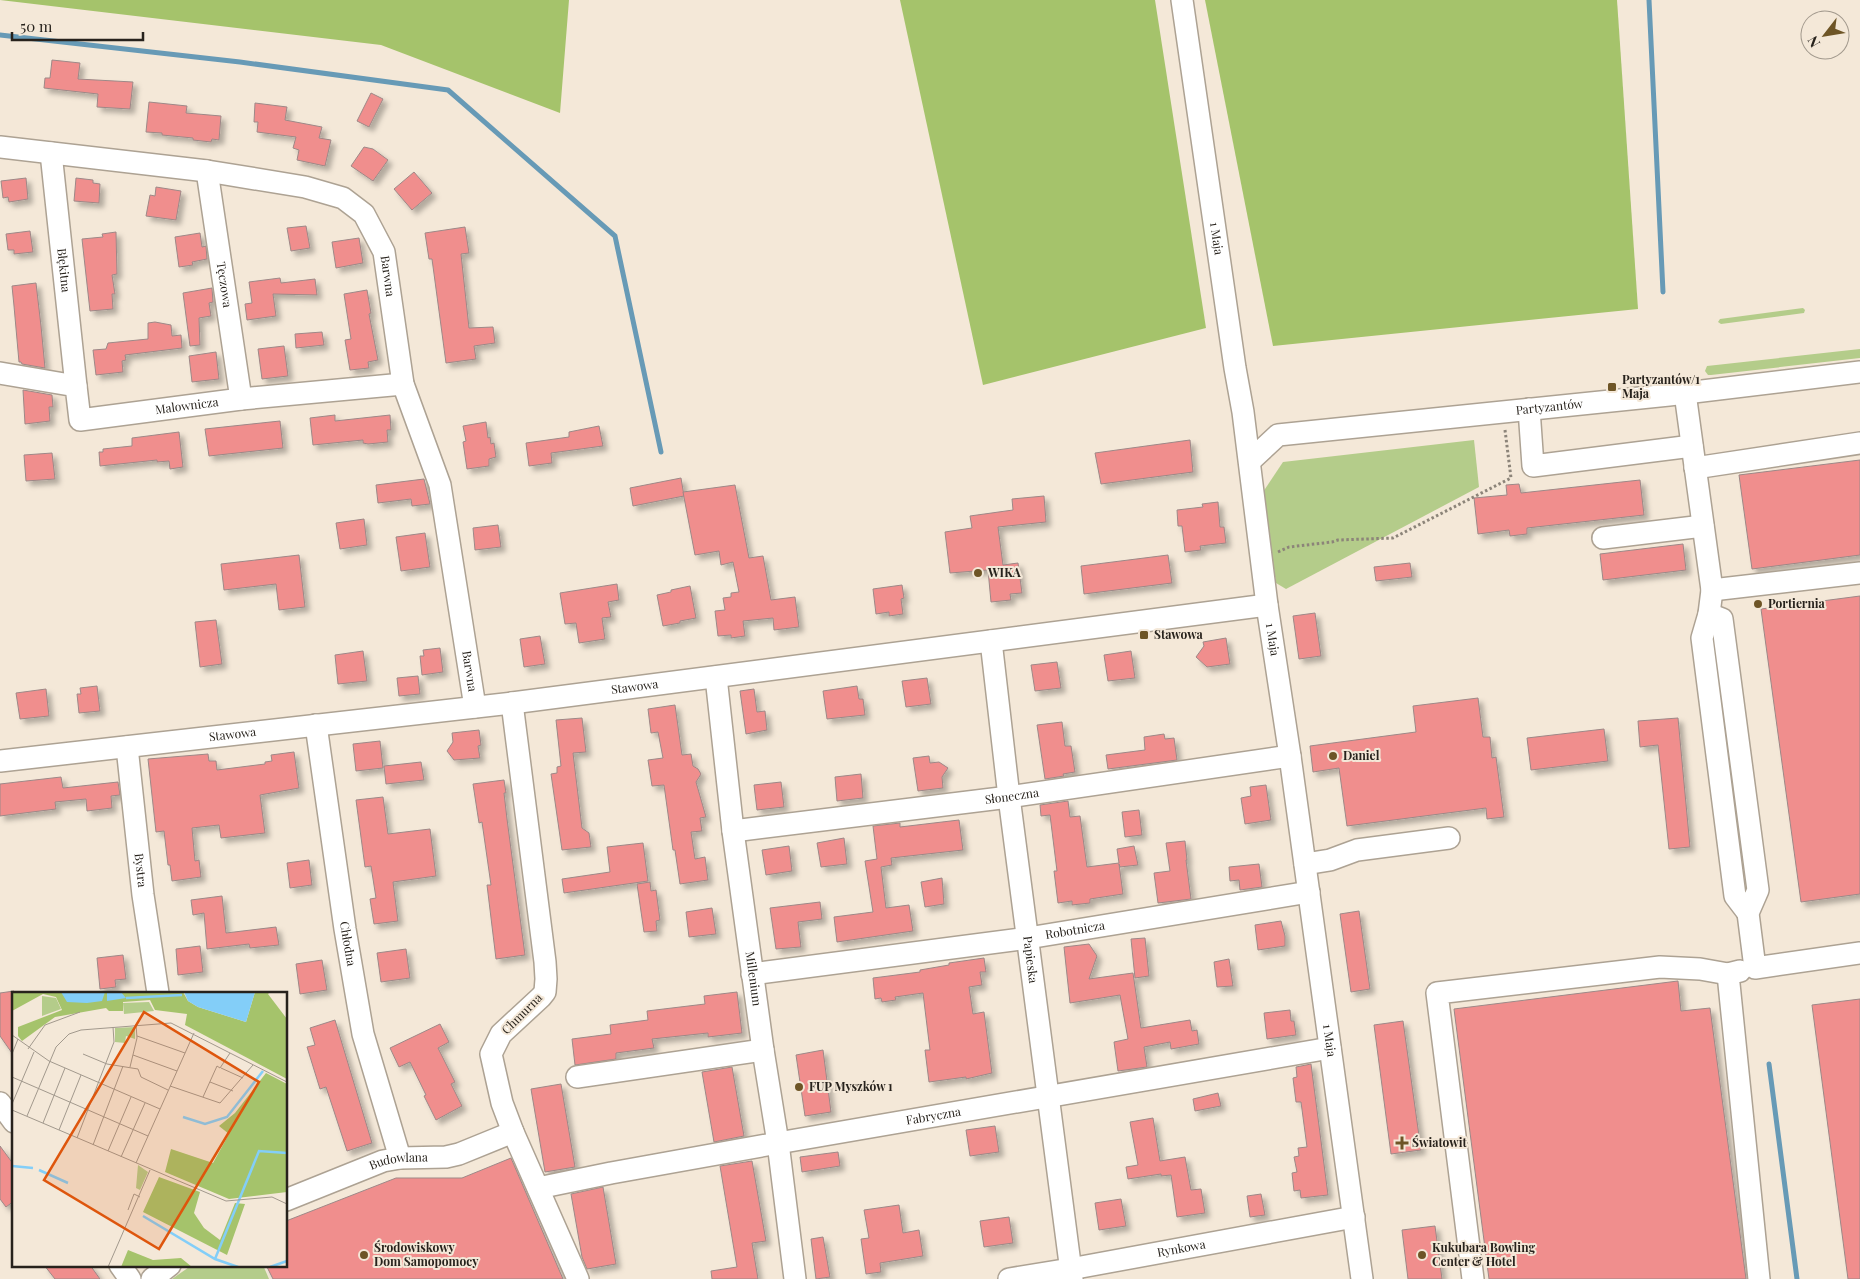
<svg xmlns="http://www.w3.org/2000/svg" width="1860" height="1279" viewBox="0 0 1860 1279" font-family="'Playfair Display',serif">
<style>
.green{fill:#b4cc8a}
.forest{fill:#a5c36b}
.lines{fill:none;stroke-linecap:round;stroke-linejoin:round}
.stream{stroke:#679ab6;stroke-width:5}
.building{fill:#f08e8d;stroke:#9d8887;filter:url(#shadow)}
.minor-casing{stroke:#ada293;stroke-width:24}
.path{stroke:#8c8479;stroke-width:3;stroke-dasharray:2.5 2.5;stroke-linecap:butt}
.minor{stroke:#fff;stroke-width:21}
.poi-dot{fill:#6e5526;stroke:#f4e8d8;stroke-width:2}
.labels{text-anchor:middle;stroke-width:4;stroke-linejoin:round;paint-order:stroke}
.street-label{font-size:12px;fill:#27221c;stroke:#f4e8d8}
.poi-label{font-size:12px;font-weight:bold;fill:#27221c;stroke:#f4e8d8;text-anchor:start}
.inset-river{fill:none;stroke:#83cef8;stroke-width:2.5}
.inset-road{fill:none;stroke:#a2998d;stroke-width:1}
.view{fill:#de560d;fill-opacity:0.15;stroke:#de560d;stroke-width:2.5}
.inset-edge{fill:none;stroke:#27221c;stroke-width:2.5}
</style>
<defs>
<filter id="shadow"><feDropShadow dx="4.5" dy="4.5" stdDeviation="2.5" flood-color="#0004"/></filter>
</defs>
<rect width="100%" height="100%" fill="#f4e8d8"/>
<g class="green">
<path d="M1803 308 1805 310 1804 313 1721 324 1718 322 1720 319Z"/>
<path d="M1860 349V358L1711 375H1708L1705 371 1707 366Z"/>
<path d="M1474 440 1479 487 1286 589 1276 583 1263 492 1283 462Z"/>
<path d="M192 1265H263L269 1279H172Z"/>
</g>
<g class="forest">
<path d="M0 0H569L560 113 381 45Z"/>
<path d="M900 0H1155L1206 328 983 385Z"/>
<path d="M1205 0H1617L1638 309 1273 346Z"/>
</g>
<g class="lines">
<g class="stream">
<path d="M1649 0 1663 292"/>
<path d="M0 35 240 62 448 90 615 236 661 452"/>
<path d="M1769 1064 1797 1279"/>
</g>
</g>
<g class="building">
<path d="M52 60 80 63 78 79 133 82 130 109 97 107 98 94 44 88 45 78H50Z"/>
<path d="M371 93 383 99 369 127 357 121Z"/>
<path d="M149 102 187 106 186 113 221 116 219 140 212 139 211 142 193 140V138L162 135V133L146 132Z"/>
<path d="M255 103 287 107 285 120 322 127 319 138 331 140 325 166 297 160 299 150 293 148 296 137 257 132 258 122H254Z"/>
<path d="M364 147 373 149 388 160 373 181 351 166Z"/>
<path d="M414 172 432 193 412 210 394 189Z"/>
<path d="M26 178 28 199 9 202 8 197 3 198 1 181Z"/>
<path d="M76 178 93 180V183L100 184 99 203 74 201Z"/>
<path d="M156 187 181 191 176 220 146 216 150 195 155 196Z"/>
<path d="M306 226 310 248 291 251 287 228Z"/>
<path d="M465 227 469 253 461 254 469 328 493 327 495 343 474 346 476 359 446 363 432 259H429L425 233Z"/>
<path d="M30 231 33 252 14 254V250H8L6 234Z"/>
<path d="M116 232 117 274 112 275 115 294H112L113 309 90 311 82 239 103 237 102 234Z"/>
<path d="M200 233 202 247 206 246 207 259 192 262 193 265 179 267 175 237Z"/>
<path d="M359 238 363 263 336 268 332 242Z"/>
<path d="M280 278 281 283 315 279 317 295 273 294 276 316 247 320 245 304 252 303 249 282Z"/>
<path d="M36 283 41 326 45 368 22 364 21 362H19L14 306 12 286Z"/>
<path d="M212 288 213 302 209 303 211 316 199 318 200 345 190 346 183 293Z"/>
<path d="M367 290 371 313 369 314 378 360 368 362 369 368 350 370 345 340 351 339 344 294Z"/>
<path d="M155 322 171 325 172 336 181 335 182 348 125 355 126 360 122 361 123 372 96 375 93 350 106 349 108 343 148 339V323Z"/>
<path d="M322 332 324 345 296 348 295 334Z"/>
<path d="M284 346 288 376 262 379 258 349Z"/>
<path d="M216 352 219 379 192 382 189 356Z"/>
<path d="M23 390 52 395 53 407H49L50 421 25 424Z"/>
<path d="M335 415V421L390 415 391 430H387L388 442 368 444 363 443V440L313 445 310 418Z"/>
<path d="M280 421 283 448 209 456 205 429Z"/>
<path d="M486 422 488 438 490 437 491 444 494 443 496 457 489 459V466L467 469 463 442 466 441 463 426Z"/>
<path d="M599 426 603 446 551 453 552 463 529 466 526 443 569 437V432Z"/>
<path d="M179 432 183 467 170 469 169 461 157 462V460L100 466 99 452H103V449L132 446V438Z"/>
<path d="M1190 440 1193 472 1101 484 1095 453Z"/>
<path d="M52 453 55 479 26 481 24 455Z"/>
<path d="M1860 460V555L1752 569 1739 475Z"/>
<path d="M681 478 684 496 633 506 630 488Z"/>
<path d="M424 479 430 504 412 506 411 499 378 503 376 485Z"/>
<path d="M1640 480 1644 515 1527 528V534L1510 536 1509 530 1478 534 1474 498 1507 495 1506 485 1519 484 1521 493Z"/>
<path d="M735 485 749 558 763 556 771 600 795 597 799 627 774 630 773 618 743 621 745 636 731 638V635L718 636 715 611 725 610 723 598 731 597V593L739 592 733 562 721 565 719 551 695 555 683 492Z"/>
<path d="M1044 496 1046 522 998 527 1003 565 1018 563 1022 593 1010 594 1011 600 991 602 988 570 950 573 945 532 972 528 970 516 1013 510 1012 499Z"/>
<path d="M1218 502 1220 527H1224L1226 543 1200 546 1201 550 1185 552 1182 526H1178L1177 510 1203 507 1202 504Z"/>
<path d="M364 519 367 545 340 549 336 523Z"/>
<path d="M498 525 501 547 475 550 473 528Z"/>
<path d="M425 533 430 567 401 571 396 537Z"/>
<path d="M1683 544 1686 570 1603 580 1600 554Z"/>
<path d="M299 555 305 607 279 610 276 584 224 590 221 564Z"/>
<path d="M1168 555 1172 583 1084 594 1081 566Z"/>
<path d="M1410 563 1412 577 1376 581 1374 567Z"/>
<path d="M617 584 619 600 608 602 611 617 602 618 605 639 579 643 576 623 565 624 560 593Z"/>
<path d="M902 585 904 598 901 599 903 614 889 616V612L876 614 873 589Z"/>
<path d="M690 586 696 618 680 621V623L663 626 657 595 671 592V590Z"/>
<path d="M1860 596V894L1801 902 1761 609Z"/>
<path d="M1315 613 1321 656 1299 659 1293 616Z"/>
<path d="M216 620 222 664 200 667 195 622Z"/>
<path d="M540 636 545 664 524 667 520 639Z"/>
<path d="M1226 638 1230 664 1207 667 1196 657 1204 646 1203 642Z"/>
<path d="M440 648 443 672 422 675 420 656H424L423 650Z"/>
<path d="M363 651 367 681 338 684 335 655Z"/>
<path d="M1131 651 1135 678 1108 681 1104 655Z"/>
<path d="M1057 662 1061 688 1035 691 1031 665Z"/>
<path d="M418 676 420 694 399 696 397 678Z"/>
<path d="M927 678 931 704 906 707 902 681Z"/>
<path d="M97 686 100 711 79 713 77 694H81L80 688Z"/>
<path d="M857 686 859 699H863L865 715 827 719 823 691Z"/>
<path d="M46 689 49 716 20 719 16 693Z"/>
<path d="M754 689 757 712 765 711 767 730 746 734 740 691Z"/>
<path d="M1478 698 1483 737H1490L1492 758 1496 757 1504 817 1487 819 1486 808 1347 826 1339 768 1313 772 1310 746 1416 732 1413 706Z"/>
<path d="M675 705 682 755 691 754 693 766 698 769 701 774 696 782 706 817 700 818 702 831 691 832 695 859 705 857 708 880 680 884 675 850H673L664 785 652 786 648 760 663 758 658 732 651 733 648 709Z"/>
<path d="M582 718 586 752 573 753 582 828 589 833 591 847 562 850 551 774 557 773V767L561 766 556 720Z"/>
<path d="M1678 718 1690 847 1669 849 1658 745 1640 747 1638 721Z"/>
<path d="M1062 722 1065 746H1071L1075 772 1063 774 1064 776 1045 779 1037 725Z"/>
<path d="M1604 729 1608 761 1531 770 1527 738Z"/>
<path d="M479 730 481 745 478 746 480 758 454 760 447 751 453 742 452 733Z"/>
<path d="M1164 734 1165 739 1174 738 1177 760 1108 769 1106 755 1145 750 1144 737Z"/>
<path d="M380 741 383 768 356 771 353 744Z"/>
<path d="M294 752 299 788 260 795 265 833 221 838 219 825 192 828 195 861 199 860 201 877 172 881 170 865H168L164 831 156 832 148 759 208 754 209 761H216L217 770 265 764V762L272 761 271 755Z"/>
<path d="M929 756 930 763 939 762 948 768 942 777 943 788 918 791 913 758Z"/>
<path d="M421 762 424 780 386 784 384 766Z"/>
<path d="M861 774 863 798 837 801 835 777Z"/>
<path d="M61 777 63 788 118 782 120 795 111 796 112 808 87 811 86 799 55 802 56 809 0 816V784Z"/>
<path d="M504 780 506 793H504L507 819 525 955 496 959 487 885H491L482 822 479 823 473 784Z"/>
<path d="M781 782 784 807 757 810 754 785Z"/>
<path d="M1266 785 1271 820 1245 824 1241 798 1251 796 1250 787Z"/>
<path d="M383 797 388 834 430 829 436 876 393 882 398 921 374 924 370 899 376 898 371 866 365 867 356 800Z"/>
<path d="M1068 801 1070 817 1080 816 1087 867 1119 863 1117 849 1134 846 1138 865 1120 867 1119 864 1123 894 1090 899V903L1072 905V901L1058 903 1054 871H1057L1050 815 1041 816 1040 805Z"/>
<path d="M1139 810 1142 835 1125 837 1122 812Z"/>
<path d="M959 820 963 850 891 858 892 865 881 867 886 908 909 905 913 931 837 942 834 917 873 912 865 861 877 859 873 826 900 823V827Z"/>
<path d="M844 838 847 864 821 867 817 843Z"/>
<path d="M1185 841 1187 860H1186L1191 899 1158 903 1154 873 1170 871 1166 843Z"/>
<path d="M643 843 648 881 564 893 562 879 610 872 607 847Z"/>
<path d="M789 846 792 871 766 875 762 850Z"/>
<path d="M309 860 312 885 290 888 287 863Z"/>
<path d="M1259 864 1262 887 1240 890 1239 880 1230 881 1229 867Z"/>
<path d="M942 878 944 904 925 907 921 882Z"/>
<path d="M650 882 651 891 656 890 660 920 656 921 657 931 644 932 637 884Z"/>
<path d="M222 896 226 933 276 927 279 945 250 948 249 944 207 949 204 913 193 915 191 900Z"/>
<path d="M820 902 822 919 798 922 801 947 776 949 770 908Z"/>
<path d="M712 908 716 934 689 937 686 912Z"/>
<path d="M1359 911 1370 989 1351 992 1340 914Z"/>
<path d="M1281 921 1285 936V946L1258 950 1255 925Z"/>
<path d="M1145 938 1149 976 1135 978 1131 939Z"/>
<path d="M1089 944 1097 956 1089 979 1133 973 1141 1028 1190 1020 1192 1031 1197 1030 1199 1044 1171 1049 1170 1042 1144 1047 1147 1067 1118 1071 1114 1042 1128 1039 1120 995 1070 1003 1064 947Z"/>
<path d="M200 946 203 972 178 975 176 949Z"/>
<path d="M406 949 410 978 381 982 377 953Z"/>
<path d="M123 955 126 979 115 980 116 987 100 989 97 958Z"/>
<path d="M984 958 986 972H980L982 985 969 987 973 1014 984 1012 992 1073 966 1079V1077L929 1082 925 1050H930L923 993 895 997 896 1000 882 1002 881 998 875 999 873 978 920 972V970L949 965V963Z"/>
<path d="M1229 959 1233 986 1217 987 1214 962Z"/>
<path d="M322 960 327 990 300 994 296 964Z"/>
<path d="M1678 981 1681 1011 1710 1008 1746 1279H1489L1454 1009Z"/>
<path d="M14 991V1056L0 1036V993Z"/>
<path d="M737 992 742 1033 708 1037V1033L652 1039 654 1048 616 1053V1059L575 1065 572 1039 611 1034 610 1025 648 1020 647 1011 705 1004 704 996Z"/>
<path d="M1860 999V1279H1848L1812 1005Z"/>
<path d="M1290 1010 1291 1021H1294L1296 1035 1267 1039 1264 1013Z"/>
<path d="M335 1020 372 1143 347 1151 326 1087 320 1089 307 1047 315 1045 310 1028Z"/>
<path d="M1403 1021 1421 1150 1391 1154 1374 1025Z"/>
<path d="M440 1024 449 1042 438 1048 455 1082 451 1084 462 1106 436 1120 424 1096 426 1095 410 1062 399 1067 390 1048Z"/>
<path d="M823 1050 831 1112 805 1116 796 1055Z"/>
<path d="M1311 1064 1328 1195 1301 1198 1300 1190 1294 1191 1292 1173 1297 1172 1294 1157 1299 1156 1298 1148 1307 1147 1301 1102H1296L1293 1078 1297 1077 1296 1067Z"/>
<path d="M732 1067 744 1136 714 1142 702 1072Z"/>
<path d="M561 1084 575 1167 545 1172 531 1089Z"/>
<path d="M1218 1093 1221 1106 1195 1111 1193 1099Z"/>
<path d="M1153 1118 1160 1161 1185 1157 1191 1190 1201 1189 1205 1213 1177 1217 1171 1175 1161 1176V1174L1128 1179 1126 1167 1138 1165 1130 1122Z"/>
<path d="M995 1126 999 1152 970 1156 966 1130Z"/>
<path d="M0 1146 14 1165V1201L6 1207 0 1199Z"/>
<path d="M838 1152 840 1166 802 1172 800 1157Z"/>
<path d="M511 1158 563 1279H273L266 1265H286V1221L396 1178H462Z"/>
<path d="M752 1161 766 1241 752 1243 758 1279H712L711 1271 737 1267 720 1166Z"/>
<path d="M603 1187 616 1264 587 1269 582 1257 571 1194Z"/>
<path d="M1261 1194 1265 1215 1250 1217 1247 1196Z"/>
<path d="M1121 1199 1126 1226 1099 1230 1095 1203Z"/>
<path d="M899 1205 903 1233 919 1230 923 1256 880 1263 881 1272 866 1274 861 1239 869 1238 864 1210Z"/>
<path d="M1009 1217 1013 1243 984 1247 980 1221Z"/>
<path d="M1435 1226 1442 1279H1408L1402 1230Z"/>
<path d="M823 1237 830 1277 816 1279 811 1239Z"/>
<path d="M44 1265H90L100 1279H55Z"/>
</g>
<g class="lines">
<g class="minor-casing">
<g id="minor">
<path id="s1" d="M1182 0 1235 368 1243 412 1267 605 1290 756 1362 1279"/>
<path id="s2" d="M0 147 207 171 305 187 343 198 364 214 384 252 403 384 440 485 475 707"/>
<path id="s3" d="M51 153 76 386"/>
<path id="s4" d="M207 171 241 399"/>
<path id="s5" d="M0 373 76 386 80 420 241 399 403 384"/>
<path d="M1685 393 1712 590 1709 614 1702 638 1735 896 1748 913"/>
<path d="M1529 409 1533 466 1692 446"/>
<path id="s6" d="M1250 461 1278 435 1669 395 1860 372"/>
<path d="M1695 468 1860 443"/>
<path d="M1603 538 1703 526"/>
<path d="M1712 590 1860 573"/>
<path d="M1709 614 1722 619 1758 890 1748 913 1755 968 1860 953"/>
<path id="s7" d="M991 641 1009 797 1072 1279"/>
<path id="s8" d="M716 677 733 831 763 1050 778 1143 795 1279"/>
<path d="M512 703 545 962 546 979 545 992 541 997 501 1034 491 1054 502 1103 513 1132 578 1279"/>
<path id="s9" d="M316 725 345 929 363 1034 400 1158"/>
<path id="s10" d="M127 747 143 895 158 993"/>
<path id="s11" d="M0 761 512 703 1267 605"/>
<path id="s12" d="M733 831 1009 797 1290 756"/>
<path d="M1305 864 1330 860 1357 850 1449 838"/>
<path d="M1740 971 1728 974 1759 1279"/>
<path id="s13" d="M752 974 1028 938 1309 892"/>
<path d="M577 1077 763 1050"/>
<path d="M0 1103 14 1122"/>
<path id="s14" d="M538 1188 611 1173 778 1143 1330 1048"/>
<path id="s15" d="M286 1200 383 1161 400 1158 446 1157 459 1154 513 1132"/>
<path d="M120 1265 130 1279"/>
<path d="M152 1279 170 1265"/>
<path id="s16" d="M1009 1279 1070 1269 1354 1217"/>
<path d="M1473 1279 1437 993 1660 967 1700 969 1728 974"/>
</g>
</g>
<path class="path" d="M1278 552 1289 547 1332 542 1338 540 1393 538 1511 478 1505 430"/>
<use href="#minor" class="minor"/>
</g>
<g class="poi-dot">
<rect x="1607" y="382" width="10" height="10" rx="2.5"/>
<circle cx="978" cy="573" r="5"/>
<circle cx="1758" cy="604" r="5"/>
<rect x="1139" y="630" width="10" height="10" rx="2.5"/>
<circle cx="1333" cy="756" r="5"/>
<circle cx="799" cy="1087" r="5"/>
<path d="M1399.5 1135.5h5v5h5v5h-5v5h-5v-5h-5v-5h5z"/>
<circle cx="364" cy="1255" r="5"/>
<circle cx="1422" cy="1255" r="5"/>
</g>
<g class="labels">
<g class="street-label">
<text dy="4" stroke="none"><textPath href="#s1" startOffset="241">1 Maja</textPath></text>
<text dy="4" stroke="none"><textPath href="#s3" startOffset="118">Błękitna</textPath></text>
<text dy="4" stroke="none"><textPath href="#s2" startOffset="441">Barwna</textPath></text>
<text dy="4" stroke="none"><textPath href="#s4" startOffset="115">Tęczowa</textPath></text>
<text dy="4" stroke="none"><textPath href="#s5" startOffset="219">Malownicza</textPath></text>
<text dy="4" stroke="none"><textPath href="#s6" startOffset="311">Partyzantów</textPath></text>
<text dy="4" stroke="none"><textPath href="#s1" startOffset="646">1 Maja</textPath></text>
<text dy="4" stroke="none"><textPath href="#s2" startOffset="846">Barwna</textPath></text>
<text dy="4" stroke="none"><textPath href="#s11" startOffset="639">Stawowa</textPath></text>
<text dy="4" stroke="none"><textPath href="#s11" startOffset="234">Stawowa</textPath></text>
<text dy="4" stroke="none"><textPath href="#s12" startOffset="281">Słoneczna</textPath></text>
<text dy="4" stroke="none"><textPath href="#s10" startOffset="124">Bystra</textPath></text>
<text dy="4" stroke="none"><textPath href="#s13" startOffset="326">Robotnicza</textPath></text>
<text dy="4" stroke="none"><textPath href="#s9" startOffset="221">Chłodna</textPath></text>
<text dy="4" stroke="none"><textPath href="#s7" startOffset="321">Papieska</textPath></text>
<text dy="4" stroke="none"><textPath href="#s8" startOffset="304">Millenium</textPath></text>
<text transform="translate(522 1014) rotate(-45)" y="4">Chmurna</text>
<text dy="4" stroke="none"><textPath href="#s1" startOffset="1051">1 Maja</textPath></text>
<text dy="4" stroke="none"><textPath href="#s14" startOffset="402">Fabryczna</textPath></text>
<text dy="4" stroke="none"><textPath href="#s15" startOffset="120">Budowlana</textPath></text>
<text dy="4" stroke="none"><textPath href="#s16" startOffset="175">Rynkowa</textPath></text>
</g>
<g class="poi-label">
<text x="1622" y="384">Partyzantów/1<tspan x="1622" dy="14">Maja</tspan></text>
<text x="988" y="577">WIKA</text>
<text x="1768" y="608">Portiernia</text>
<text x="1154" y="639">Stawowa</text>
<text x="1343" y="760">Daniel</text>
<text x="809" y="1091">FUP Myszków 1</text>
<text x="1412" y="1147">Światowit</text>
<text x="374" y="1252">Środowiskowy<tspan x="374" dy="14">Dom Samopomocy</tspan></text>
<text x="1432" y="1252">Kukubara Bowling<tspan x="1432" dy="14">Center &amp; Hotel</tspan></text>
</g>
</g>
<g transform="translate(12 992)">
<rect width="275" height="275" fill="#f4e8d8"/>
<path d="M30 4 44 6 49 17 30 24ZM137 10 142 19 112 22 111 11ZM123 35V47L114 44 113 51 103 50V36ZM126 173 136 180 128 198 124 196Z" fill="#b4cc8a"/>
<path d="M0 0H171L176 9 186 15 234 30 243 0H258L256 2 275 27V87L173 33 175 22 143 18 138 8 111 10V19H97L94 16 43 25 10 49 6 44V35L50 18 44 5 31 2 0 19ZM254 81 275 92V200L217 207 153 180 159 157 201 171 217 142 207 134 223 121ZM147 185 188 200 182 221 192 236 208 248 223 211 233 212 215 263 131 220ZM116 258 141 268 169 266 180 275H109Z" fill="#a5c36b"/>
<path d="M49 0H93L90 9 75 11 55 10ZM95 0H109L114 6 95 9ZM172 0H243L234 30 186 15 176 9Z" fill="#83cef8"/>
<path class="inset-river" d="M114 6 170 3M171 125 193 132 215 125 251 79M0 174 21 176M27 178 56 191M131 224 203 267 226 275M203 267 247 159 275 161M258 275 275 269"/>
<path class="inset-road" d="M0 43 37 69 148 117M125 44 173 61M16 57 33 33 68 20M0 62 6 47M71 62 95 72 126 77 129 85 156 98M121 63 165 79M118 75 125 46 124 32M209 76 231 86M0 85 136 144M198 90 221 99M158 94 208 111 241 73M191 105 205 74 208 76 218 61M0 112 22 60M0 118 214 209 260 205 275 212M15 124 44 55 57 42 69 38 159 31 275 90M31 131 53 76M47 138 69 83M65 146 102 50 101 35M81 153 111 74M96 159 119 105M109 165 133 111M124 171 182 41M116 218 122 202 128 205M96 275 138 178"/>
<path class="view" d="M132 20 247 90 147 257 32 188Z"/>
<rect width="275" height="275" class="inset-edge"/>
</g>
<g transform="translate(1825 35) rotate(239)"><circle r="24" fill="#f4e8d8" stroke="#a2998d"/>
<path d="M0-4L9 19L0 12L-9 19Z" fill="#6e5526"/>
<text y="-8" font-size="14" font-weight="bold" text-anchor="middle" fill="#27221c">N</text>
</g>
<path d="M12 32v8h131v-8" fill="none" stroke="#27221c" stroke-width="2.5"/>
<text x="20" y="32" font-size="15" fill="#27221c" stroke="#f4e8d8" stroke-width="4" paint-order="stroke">50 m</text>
</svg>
